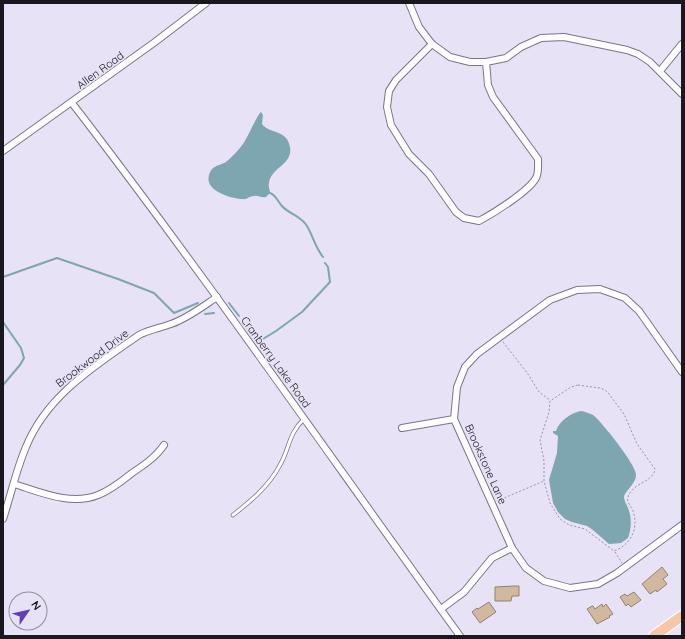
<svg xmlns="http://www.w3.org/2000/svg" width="685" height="639" viewBox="0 0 685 639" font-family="Quicksand,sans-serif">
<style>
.water{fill:#7da6b0}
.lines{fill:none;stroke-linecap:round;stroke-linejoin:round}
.stream{stroke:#7da6b0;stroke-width:2}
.building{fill:#d2b99e;stroke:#8f8273}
.lane-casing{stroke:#7a7586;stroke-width:4.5}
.street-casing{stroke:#7a7586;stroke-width:8}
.primary-casing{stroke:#fff;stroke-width:12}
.path{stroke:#9793a2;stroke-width:1;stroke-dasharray:2 2;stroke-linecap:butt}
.lane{stroke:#fff;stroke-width:3}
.street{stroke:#fff;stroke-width:6}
.primary{stroke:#f5c6a7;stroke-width:10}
.labels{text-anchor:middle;stroke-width:3.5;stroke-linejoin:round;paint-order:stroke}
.street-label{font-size:11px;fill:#1a181f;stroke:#e7e2f6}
</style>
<rect width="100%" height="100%" fill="#e7e2f6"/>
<g class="water">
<path d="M261 112 263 115 262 124C269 134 287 129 290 147 293 165 271 167 269 183 268 187 270 189 270 193L266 197C261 198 258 195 254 196 249 196 247 200 242 199 229 198 198 189 212 169 216 165 221 165 226 162 232 157 238 151 243 144 248 137 257 115 261 112Z"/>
<path d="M581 411C586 412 589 413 593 415 601 421 637 466 636 475 636 483 627 489 624 496 624 502 628 506 629 511 632 519 631 530 628 538L621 543 609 544 593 530 587 526 572 522 565 519 558 512 553 503 549 480 557 453 558 436 553 433V431H556C559 421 571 413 581 411Z"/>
</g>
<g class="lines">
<g class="stream">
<path d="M270 193C276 195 278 202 282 206 289 214 301 216 307 226 313 236 315 247 323 257"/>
<path d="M3 277 57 258 118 279 154 293 174 313 198 303"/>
<path d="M229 303 239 316"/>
<path d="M205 314 214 313"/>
<path d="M3 322 21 348 24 358 20 365 3 385"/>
<path d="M243 322 258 342 276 331 302 312 330 282 328 267 325 263"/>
</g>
</g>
<g class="building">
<path d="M662 567 668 575 663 579 667 584 657 592 656 590 650 594 642 584Z"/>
<path d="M514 586H519V596H512L511 601H495V587Z"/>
<path d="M634 592 641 600 631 607 628 604 626 606 620 597 625 594 627 596Z"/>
<path d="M489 602 496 612 480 623 472 612 477 608 478 609Z"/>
<path d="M602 604 603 607 606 604 613 614 609 616 610 617 597 624 587 609 592 606H593L595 609Z"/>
</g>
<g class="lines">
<g class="lane-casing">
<path id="lane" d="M233 515C251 501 269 486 280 465 290 448 288 434 304 419"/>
</g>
<g class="street-casing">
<g id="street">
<path d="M409 3 419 27 432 44 450 57 470 62H486L506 58 521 47 541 38 564 37 627 50 638 54 650 62 682 94"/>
<path d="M432 44 396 80 389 91 387 107 391 125 409 154 429 174 456 212 464 218 479 221C494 213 529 191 536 178 539 172 538 166 538 159L493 97 488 85 486 62"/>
<path d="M660 71 682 44"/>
<path d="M72 103C206 277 331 458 460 636"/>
<path d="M3 151 155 42 206 3"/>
<path d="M682 372 639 311 625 298 600 289 577 290 550 300 477 354 465 367 457 387 454 419 512 548 526 568 544 581 570 588 598 584 617 573 682 525"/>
<path d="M402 428 454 419"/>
<path d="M14 484C40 492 71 506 98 495 111 490 122 481 132 473 144 465 156 457 164 445"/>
<path d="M3 519C11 495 16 470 26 447 47 395 95 366 139 335 149 330 160 328 171 324 188 318 202 307 217 297"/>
<path d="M441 609 464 592 492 558 512 548"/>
</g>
</g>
<g class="primary-casing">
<path id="primary" d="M654 636 682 616"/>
</g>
<g class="path">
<path d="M503 342 528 374 539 392 550 400"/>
<path d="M578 385 600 388 605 390 609 394 624 414 637 444 655 469C653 483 633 482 628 497 626 502 631 506 633 511 639 528 631 545 614 551L585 529 569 525 560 519 550 503 544 481V461L540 440 549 412 550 401 571 387Z"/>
<path d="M497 501 544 481"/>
<path d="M615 552 622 563"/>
</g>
<use href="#lane" class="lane"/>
<use href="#street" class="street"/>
<use href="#primary" class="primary"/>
</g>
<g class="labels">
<g class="street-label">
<text transform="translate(100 70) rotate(-36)" y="4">Allen Road</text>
<text transform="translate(92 358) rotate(-37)" y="4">Brookwood Drive</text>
<text transform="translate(276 362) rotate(54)" y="4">Cranberry Lake Road</text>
<text transform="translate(486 464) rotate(66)" y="4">Brookstone Lane</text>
</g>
</g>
<rect width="685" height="639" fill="none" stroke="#1a181f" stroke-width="8"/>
<g transform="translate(28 611) rotate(56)"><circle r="19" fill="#e7e2f6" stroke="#9591a0"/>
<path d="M0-3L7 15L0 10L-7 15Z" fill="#6340b8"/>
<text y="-6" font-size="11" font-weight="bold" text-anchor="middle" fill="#1a181f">N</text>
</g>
</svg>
